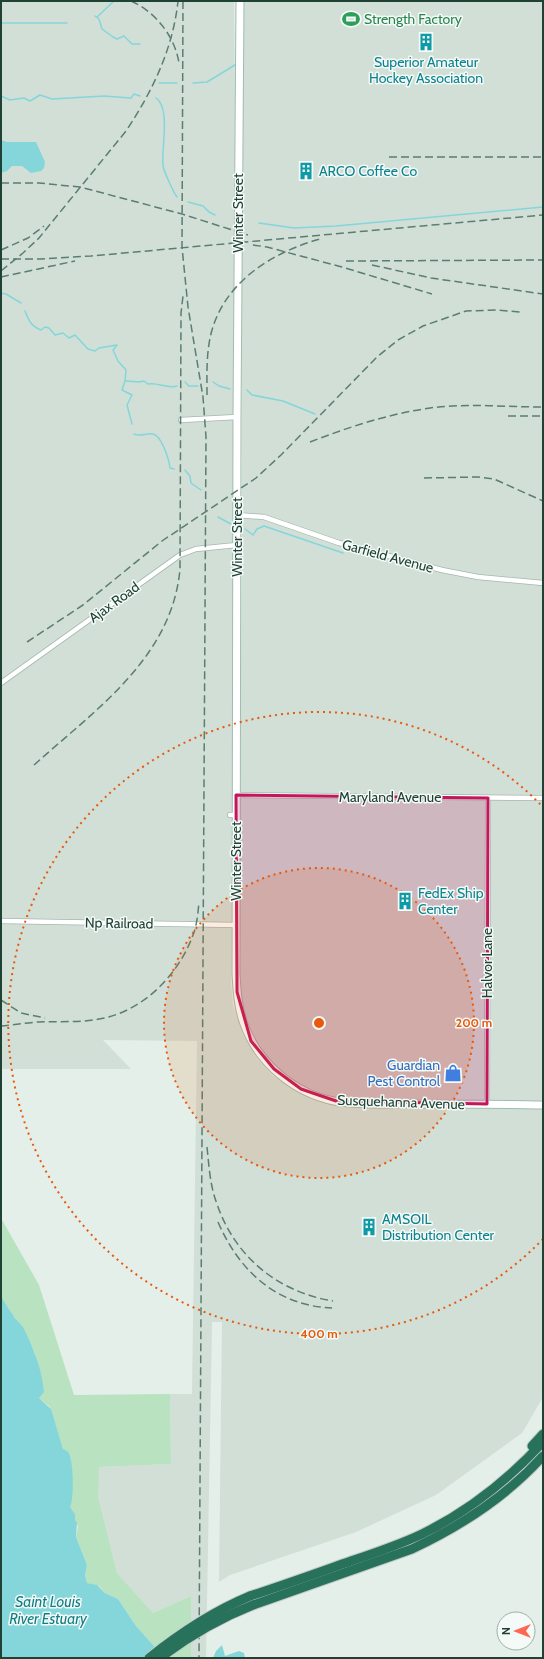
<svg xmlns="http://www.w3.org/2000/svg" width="544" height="1659" viewBox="0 0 544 1659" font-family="Cabin,sans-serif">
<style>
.built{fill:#d1dfd7}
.green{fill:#b9e2c0}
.water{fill:#85d6da}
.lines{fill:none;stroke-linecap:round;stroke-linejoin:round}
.stream{stroke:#85d6da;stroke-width:1.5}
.street-casing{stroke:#a5b8af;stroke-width:6}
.secondary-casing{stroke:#a0bcaf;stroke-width:9}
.highway-casing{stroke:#c1cac6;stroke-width:11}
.street{stroke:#fff;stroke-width:4.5}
.secondary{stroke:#fff;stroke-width:7}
.highway{stroke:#28725b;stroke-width:9}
.rail{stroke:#5b7e70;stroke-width:1.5;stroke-dasharray:8 4;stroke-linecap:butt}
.highway-bridge-casing{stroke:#c1cac6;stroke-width:11;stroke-linecap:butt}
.highway-bridge{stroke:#28725b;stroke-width:9}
.marked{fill:#c2185b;fill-opacity:0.2;stroke:#c2185b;stroke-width:3;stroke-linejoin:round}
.ring{fill:none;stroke:#e8590c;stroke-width:2;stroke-dasharray:2 4}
.labels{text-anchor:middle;stroke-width:3;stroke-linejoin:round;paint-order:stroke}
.leisure-label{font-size:14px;fill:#27864d;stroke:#f4faf7;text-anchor:start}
.culture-label{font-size:14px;fill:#0d838f;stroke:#f4faf7;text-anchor:start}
.street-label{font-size:14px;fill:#204235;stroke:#f4faf7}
.shop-label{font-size:14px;fill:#366cbe;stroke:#f4faf7;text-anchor:end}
.water-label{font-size:15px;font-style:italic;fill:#127f86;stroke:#f4faf7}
.centre{fill:#e8590c;stroke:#f4faf7;stroke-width:2}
.ring-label{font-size:12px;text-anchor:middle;font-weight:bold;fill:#e8590c;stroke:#f4faf7;stroke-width:3;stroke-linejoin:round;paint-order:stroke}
</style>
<rect width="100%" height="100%" fill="#e3efe8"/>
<g class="built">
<path d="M1 1H234L235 99 233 787 231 983 233 1005 243 1035 258 1060 272 1075 303 1095 322 1102 355 1107 543 1109V1397L522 1433 436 1495 356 1532 230 1575 219 1582 222 1322H212L206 1658H184H190L191 1596 153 1613 117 1573 98 1496V1467L171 1464 170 1394H192L197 1041 103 1040 131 1069H1Z"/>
<path d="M244 1H543V1101L377 1100 346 1099 324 1094 300 1084 288 1077 278 1068 268 1058 252 1032 243 1009 241 996 239 967 242 505 241 204Z"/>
</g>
<path class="green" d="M1 1218 39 1285 74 1395 170 1394 171 1464 99 1467 98 1496 117 1573 153 1613 191 1596V1658H162L154 1646 136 1626 118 1599 105 1593 99 1586 87 1583 85 1575 87 1565 76 1537 78 1527 75 1520V1514L70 1507 72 1484 70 1457 63 1449 50 1407 39 1398V1368L34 1351 22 1326 11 1313 1 1296Z"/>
<g class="water">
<path d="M1 140 7 142H36L45 162 44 168 41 171 31 173 22 166H12L7 171 1 173Z"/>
<path d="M1 1296C5 1302 8 1309 13 1315 15 1319 20 1323 23 1327 33 1347 42 1369 44 1392L39 1398 51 1409 63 1449C65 1450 67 1451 68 1452 74 1459 74 1500 70 1507L75 1514V1520L77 1523 76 1537 87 1565 85 1575 87 1583 97 1585 105 1593 118 1599 136 1626 154 1646 162 1658H1Z"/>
<path d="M222 1645 225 1656 239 1651 244 1653 245 1658H213L216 1651Z"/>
</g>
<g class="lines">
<g class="stream">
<path d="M95 16 99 19 102 29 113 37 117 39 124 36 132 44H140"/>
<path d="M97 17 114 1"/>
<path d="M1 23H67"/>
<path d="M159 83H177"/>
<path d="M193 83 207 82 235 65"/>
<path d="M1 96 10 100 24 98 30 101 40 95 52 99 104 96 131 98 134 94 140 96"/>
<path d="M156 98C171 108 161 149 163 166 164 171 173 192 177 197"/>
<path d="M188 202 203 206 209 212 215 215"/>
<path d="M259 223 294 228 336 226 543 207"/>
<path d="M1 293 6 294 21 303"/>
<path d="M25 311C29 321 31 326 41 330L45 327 49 328 55 335 63 333 69 338 75 335 88 349 95 351 99 348 117 345 113 350 118 361 126 370 125 381 122 390 132 395 127 405 132 424"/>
<path d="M126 381 139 382 144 381 148 384C158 382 167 389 177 386"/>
<path d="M185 382 189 386H198"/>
<path d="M213 382 219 386 230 389"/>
<path d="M247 390 252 395 283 401 315 414"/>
<path d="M134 434C140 437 146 433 153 434 162 436 169 460 170 468L174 469"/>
<path d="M185 470 190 476 191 483 201 490"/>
<path d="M218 517 231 524"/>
<path d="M245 529 253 535 257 529 264 526 343 553"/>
</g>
<g class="street-casing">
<g id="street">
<path d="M181 420 237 417"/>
<path d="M237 515 264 517 339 543 442 570 478 577 543 583"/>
<path d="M1 683 180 555 196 549 237 545"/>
<path d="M236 795 543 798"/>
<path d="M230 815H236"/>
<path d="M1 921 236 925"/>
<path d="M487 1104 488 798"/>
</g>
</g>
<g class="secondary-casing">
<path id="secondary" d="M240 1 237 417 236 974C237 991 238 1008 244 1024 258 1063 294 1093 334 1101 362 1106 391 1103 419 1104 460 1104 502 1104 543 1105"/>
</g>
<g class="highway-casing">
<g id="highway">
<path d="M532 1446 543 1434"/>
<path d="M250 1596C284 1585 317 1573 351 1561 375 1553 399 1545 422 1534 467 1512 509 1479 543 1442"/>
<path d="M253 1605 412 1549C461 1526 507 1496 543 1456"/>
</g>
</g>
<use href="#street" class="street"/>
<use href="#secondary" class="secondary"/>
<use href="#highway" class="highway"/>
<g class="rail">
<path d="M131 1C156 12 175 37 179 63"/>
<path d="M183 1 182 247 188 307 203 397 206 437 199 1658"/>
<path d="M389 157H543"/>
<path d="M1 183H39L80 187 182 214 248 235"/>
<path d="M253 245 267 247 342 267 432 294"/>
<path d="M1 250 28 238 44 226"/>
<path d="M1 259H42L91 256 543 215"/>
<path d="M346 261 543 260"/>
<path d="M372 265 431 278 543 294"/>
<path d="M1 271 23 253 39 238 126 131C152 92 173 49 178 1"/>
<path d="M1 277 75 261"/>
<path d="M207 395C207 373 206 351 212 330 226 281 273 252 320 239"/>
<path d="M508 416H543"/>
<path d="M310 442C349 427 388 414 430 408 467 403 506 407 543 407"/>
<path d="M424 478 478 477 494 479 543 501"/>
<path d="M27 642 83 605 162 541 256 478 281 455 377 357 398 340 423 326 466 311 497 310 521 312"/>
<path d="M34 765C95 710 172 658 180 569L181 313 183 296"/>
<path d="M1 1000 21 1013 45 1018"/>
<path d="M1 1026C13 1025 25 1023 38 1022 58 1021 79 1023 99 1019 142 1012 178 976 193 935 197 925 198 913 199 902"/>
<path d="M207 1147C209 1166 210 1186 217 1204 235 1257 278 1292 333 1301"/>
<path d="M218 1222C239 1271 277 1306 332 1308"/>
</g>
<g class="highway-bridge-casing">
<g id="highway-bridge">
<path d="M149 1658C179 1634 214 1611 250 1596"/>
<path d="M160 1658C189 1636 220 1618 253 1605"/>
</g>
</g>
<use href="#highway-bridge" class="highway-bridge"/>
</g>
<path class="marked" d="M236 795 488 798 487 1104 336 1101 301 1089 274 1069 251 1041 237 992Z"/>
<circle cx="319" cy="1023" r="155" fill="#e8590c" fill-opacity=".12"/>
<g class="ring">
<circle cx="319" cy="1023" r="155"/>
<path d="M543 1239A311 311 0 1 1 543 807"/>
</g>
<defs>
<g id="stadium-bare" transform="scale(1.38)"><path d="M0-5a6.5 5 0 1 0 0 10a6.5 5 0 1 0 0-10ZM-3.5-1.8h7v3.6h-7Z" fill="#2e9e5b" stroke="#f4faf7" stroke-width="2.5" paint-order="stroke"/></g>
<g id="building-bare" transform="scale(1.38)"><path d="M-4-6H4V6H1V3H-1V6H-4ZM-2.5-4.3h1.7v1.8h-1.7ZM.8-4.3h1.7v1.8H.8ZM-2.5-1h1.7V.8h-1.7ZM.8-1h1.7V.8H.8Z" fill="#0f9aa8" stroke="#f4faf7" stroke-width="2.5" paint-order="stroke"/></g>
<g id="shop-bare" transform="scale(1.38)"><path d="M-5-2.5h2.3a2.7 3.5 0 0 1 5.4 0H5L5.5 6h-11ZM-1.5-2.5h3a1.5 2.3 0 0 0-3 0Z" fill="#3f7fe0" stroke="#f4faf7" stroke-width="2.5" paint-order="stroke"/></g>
</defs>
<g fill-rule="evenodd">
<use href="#stadium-bare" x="351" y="19"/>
<use href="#building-bare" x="426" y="42"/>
<use href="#building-bare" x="306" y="171"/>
<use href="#building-bare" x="405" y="901"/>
<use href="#shop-bare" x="453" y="1073"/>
<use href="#building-bare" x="369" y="1227"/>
</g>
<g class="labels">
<g class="leisure-label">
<text x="364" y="24">Strength Factory</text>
</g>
<g class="culture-label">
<text x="426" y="67" text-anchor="middle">Superior Amateur<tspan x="426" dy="16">Hockey Association</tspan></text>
<text x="319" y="176">ARCO Coffee Co</text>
<text x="418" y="898">FedEx Ship<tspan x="418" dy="16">Center</tspan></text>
<text x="382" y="1224">AMSOIL<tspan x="382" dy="16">Distribution Center</tspan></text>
</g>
<g class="street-label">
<text transform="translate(238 213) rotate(-90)" y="5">Winter Street</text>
<text transform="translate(237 537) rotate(-90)" y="5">Winter Street</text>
<text transform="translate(388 556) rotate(15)" y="5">Garfield Avenue</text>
<text transform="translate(114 602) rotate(-36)" y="5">Ajax Road</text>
<text x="390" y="802">Maryland Avenue</text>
<text transform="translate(236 861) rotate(-90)" y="5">Winter Street</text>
<text transform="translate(119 923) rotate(1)" y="5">Np Railroad</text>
<text transform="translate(487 963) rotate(-90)" y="5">Halvor Lane</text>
<text transform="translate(401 1102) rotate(2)" y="5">Susquehanna Avenue</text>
</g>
<g class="shop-label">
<text x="440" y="1070">Guardian<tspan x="440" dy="16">Pest Control</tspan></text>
</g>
<g class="water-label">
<text x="48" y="1607">Saint Louis<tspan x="48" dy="17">River Estuary</tspan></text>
</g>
</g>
<circle cx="319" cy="1023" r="6" class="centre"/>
<g class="ring-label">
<text x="474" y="1027">200 m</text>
<text x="319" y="1338">400 m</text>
</g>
<rect width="544" height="1659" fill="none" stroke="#204235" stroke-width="4"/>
<g transform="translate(516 1631) rotate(270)"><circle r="19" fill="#f4faf7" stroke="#9fb0a9"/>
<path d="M0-3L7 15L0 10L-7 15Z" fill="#ff6850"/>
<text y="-6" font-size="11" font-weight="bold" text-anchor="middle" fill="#204235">N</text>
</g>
</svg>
